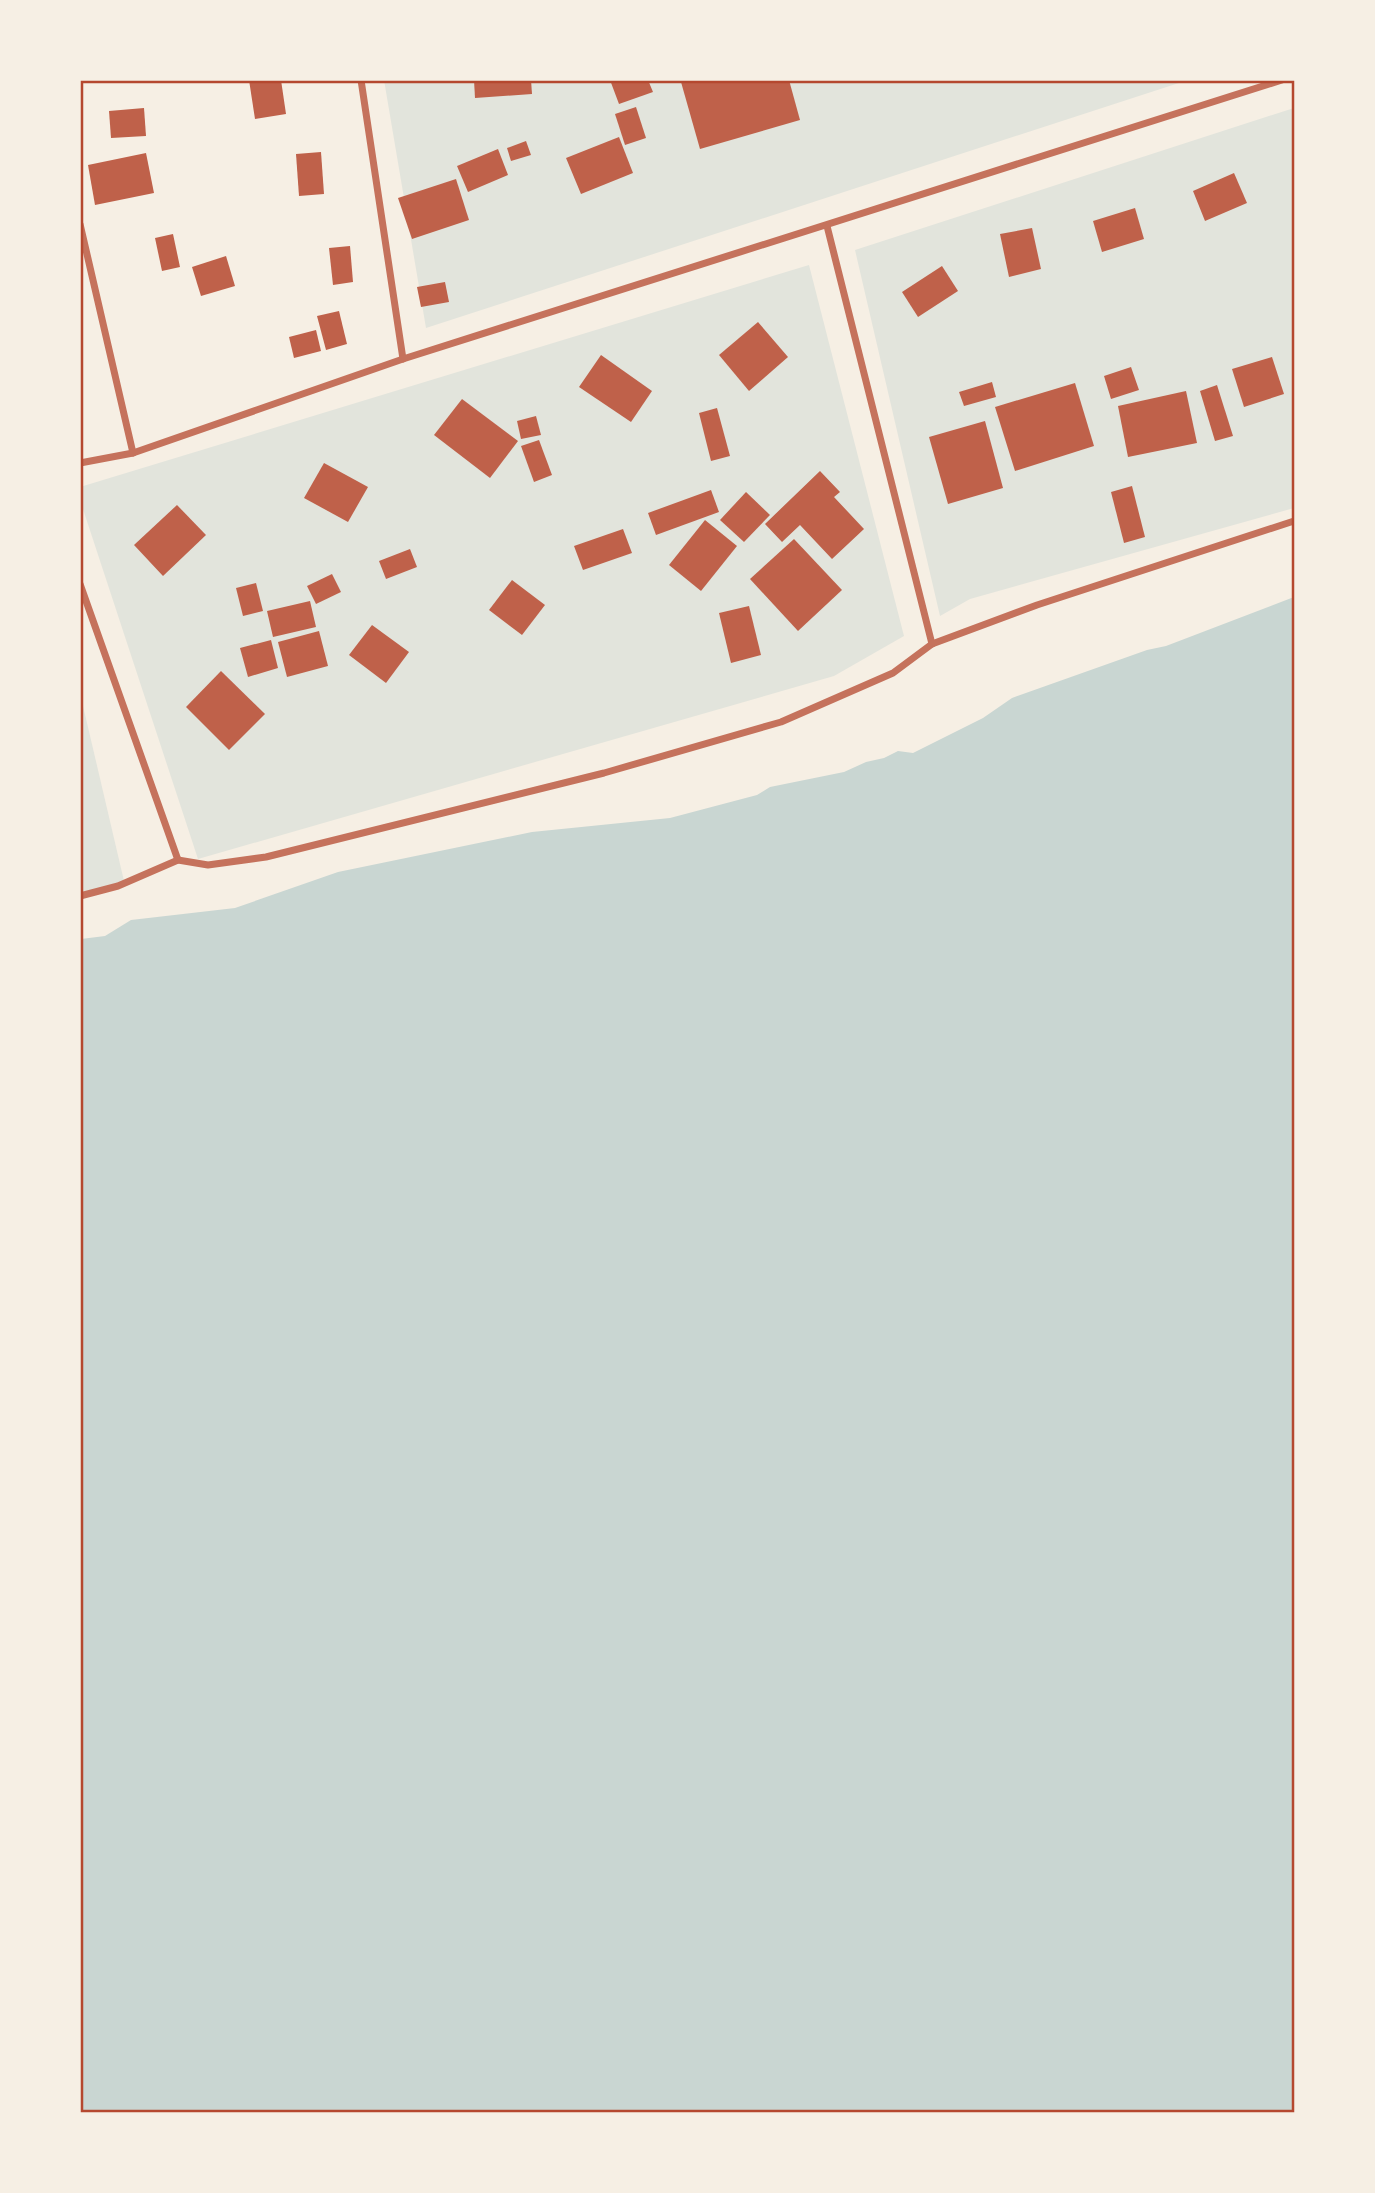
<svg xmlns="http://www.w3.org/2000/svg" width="1375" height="2193" viewBox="0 0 1375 2193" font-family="Georgia,serif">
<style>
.green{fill:#e2e4dc}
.water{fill:#c9d6d2}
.building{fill:#bf614a}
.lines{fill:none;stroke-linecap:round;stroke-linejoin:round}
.minor{stroke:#c5725c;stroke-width:7}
.neatline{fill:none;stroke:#b5482f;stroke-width:2.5}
</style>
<rect width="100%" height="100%" fill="#f6efe4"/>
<g class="green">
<path d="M384 80 1185 81 426 328Z"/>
<path d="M1294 108V508L970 599 940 616 855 250Z"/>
<path d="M809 265 904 636 834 676 198 859 81 503 80 487Z"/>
<path d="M80 693 124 881 81 893H80Z"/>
</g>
<path class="water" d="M1294 597V2112H81V939L105 936 131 920 235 908 338 872 532 832 670 818 757 795 770 787 844 772 866 762 884 758 898 751 913 753 983 718 1012 698 1147 650 1166 646Z"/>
<g class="building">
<path d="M249 80H281L286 114 255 119Z"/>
<path d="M474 80H531L532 94 475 98Z"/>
<path d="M610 80H648L653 92 619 104Z"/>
<path d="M686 80H789L800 120 700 149 681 82Z"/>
<path d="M636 107 646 138 625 145 615 114Z"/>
<path d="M144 108 146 136 111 138 109 111Z"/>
<path d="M619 137 633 173 581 194 566 158Z"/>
<path d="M526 141 531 155 511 161 507 148Z"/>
<path d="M498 149 508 175 468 192 457 166Z"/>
<path d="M321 152 324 194 299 196 296 154Z"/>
<path d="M146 153 154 193 95 205 88 165Z"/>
<path d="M1234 173 1247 203 1205 221 1193 191Z"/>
<path d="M456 179 469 220 412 239 398 198Z"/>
<path d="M1135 208 1144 239 1102 252 1093 221Z"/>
<path d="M1032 228 1041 269 1009 277 1000 234Z"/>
<path d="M173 234 180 267 162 271 155 238Z"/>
<path d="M350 246 353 282 333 285 329 248Z"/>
<path d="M226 256 235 286 201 296 192 267Z"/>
<path d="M942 266 958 291 918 317 902 292Z"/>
<path d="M445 282 449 302 421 307 417 287Z"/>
<path d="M339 311 347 344 326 350 317 316Z"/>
<path d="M758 322 788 357 749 391 719 355Z"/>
<path d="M316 330 321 351 294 358 289 337Z"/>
<path d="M601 355 652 391 631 422 579 387Z"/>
<path d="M1272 357 1284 394 1244 407 1232 369Z"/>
<path d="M1131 367 1139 390 1111 399 1104 376Z"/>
<path d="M992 382 996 397 964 406 959 392Z"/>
<path d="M1075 383 1094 446 1015 471 995 407Z"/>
<path d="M1217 385 1233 436 1215 441 1200 391Z"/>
<path d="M1186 391 1197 443 1128 457 1118 406Z"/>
<path d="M462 399 518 441 490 478 434 435Z"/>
<path d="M717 408 730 456 711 461 699 413Z"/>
<path d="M536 416 541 435 521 439 517 421Z"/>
<path d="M985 421 1003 488 948 504 929 437Z"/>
<path d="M539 440 552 475 534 482 521 446Z"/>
<path d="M324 463 368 487 348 522 304 498Z"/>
<path d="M820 471 840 492 834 497 864 529 832 559 800 525 782 542 765 524Z"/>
<path d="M1132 486 1145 537 1124 543 1111 492Z"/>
<path d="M711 490 719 512 656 535 648 513Z"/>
<path d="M746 492 770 515 744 542 720 520Z"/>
<path d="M177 505 206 535 163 576 134 545Z"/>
<path d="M705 520 737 546 701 591 669 565Z"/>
<path d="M623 529 632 553 583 570 574 546Z"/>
<path d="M794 539 842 590 798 631 750 579Z"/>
<path d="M410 549 417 567 386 579 379 561Z"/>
<path d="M332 574 341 592 316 604 307 586Z"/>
<path d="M512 580 545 605 522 635 489 610Z"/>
<path d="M256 583 263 611 243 616 236 588Z"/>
<path d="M310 601 316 627 273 637 267 611Z"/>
<path d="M749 606 761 655 731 663 719 613Z"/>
<path d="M372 625 409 652 386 683 349 655Z"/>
<path d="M319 631 328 666 287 677 278 642Z"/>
<path d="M271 640 278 668 248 677 240 648Z"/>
<path d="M221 671 265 714 229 750 186 707Z"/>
</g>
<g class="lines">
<g class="minor">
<path d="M361 80 403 359"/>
<path d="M80 224 133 453"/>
<path d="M827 226 932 644"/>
<path d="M80 463 133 453 403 359 1282 80"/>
<path d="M80 584 178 860"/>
<path d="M80 896 118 886 178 860 208 865 266 857 604 773 781 722 893 673 932 644 1037 605 1294 521"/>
</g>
</g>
<rect width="1375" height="2193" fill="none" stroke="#f6efe4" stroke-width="164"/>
<rect x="82" y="82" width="1211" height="2029" class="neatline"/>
</svg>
